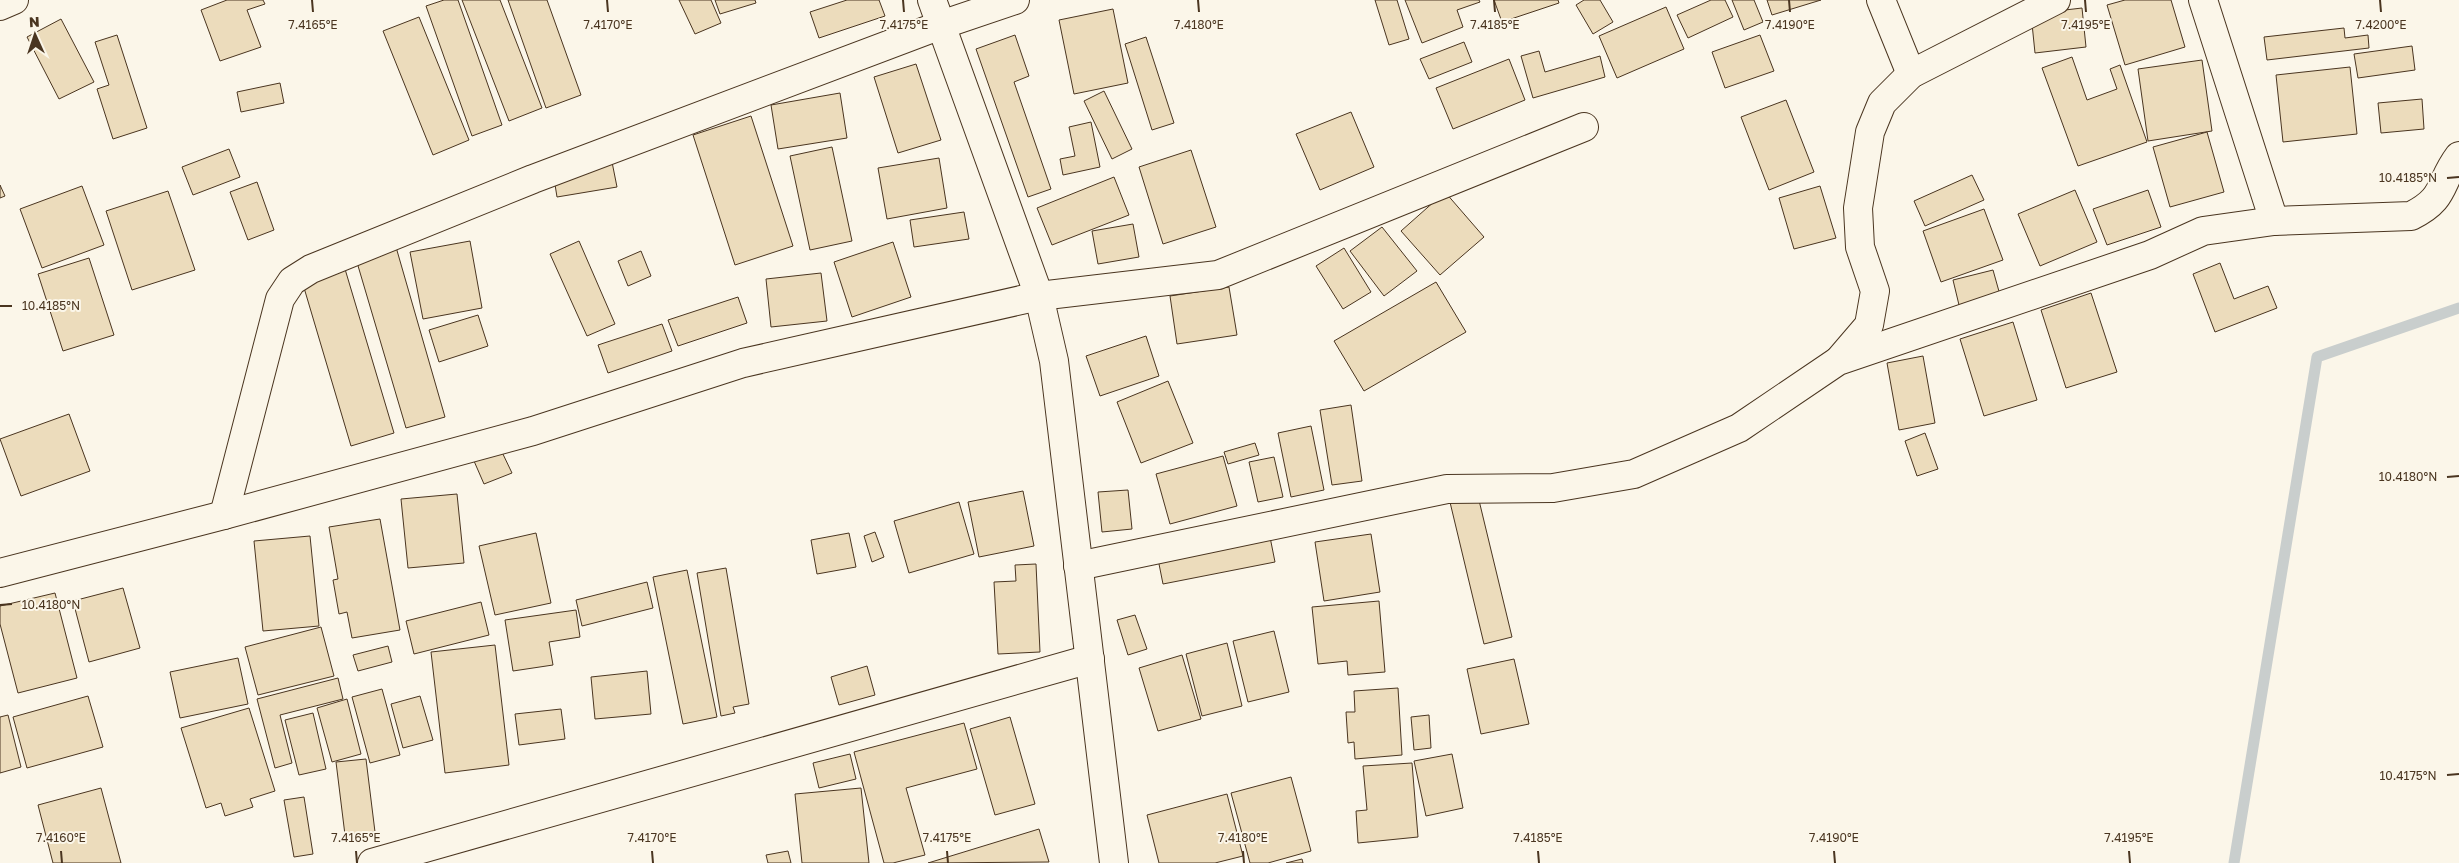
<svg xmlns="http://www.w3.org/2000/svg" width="2459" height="863" viewBox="0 0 2459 863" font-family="'Golos Text',sans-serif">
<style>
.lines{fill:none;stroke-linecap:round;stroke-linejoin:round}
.stream{stroke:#c9cecd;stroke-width:11}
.building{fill:#ecdcbc;stroke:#4a3520}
.street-casing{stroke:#4a3520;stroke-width:30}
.street{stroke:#fbf6e9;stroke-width:28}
.ticks{fill:none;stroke:#4a3520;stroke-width:2}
.ticks-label{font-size:12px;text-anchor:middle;fill:#4a3520;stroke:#fbf6e9;stroke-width:4;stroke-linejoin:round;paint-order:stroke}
</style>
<rect width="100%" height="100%" fill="#fbf6e9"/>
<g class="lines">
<path class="stream" d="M2234 863 2317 357 2459 308"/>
</g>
<g class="building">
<path d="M227 0H263L265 4 247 10 261 47 220 61 201 10Z"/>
<path d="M444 0H458L502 125 472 136 426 6Z"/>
<path d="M462 0H500L542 108 509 121Z"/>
<path d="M508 0H547L581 95 546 108Z"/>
<path d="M679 0H711L721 23 695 34Z"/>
<path d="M715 0H755L756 3 720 14Z"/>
<path d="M847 0H879L885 16 819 38 810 12Z"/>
<path d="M1375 0H1397L1409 39 1389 45Z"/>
<path d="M1405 0H1479L1480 2 1457 10 1463 27 1422 43Z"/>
<path d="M1494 0H1558L1559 3 1502 22Z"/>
<path d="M1584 0H1600L1613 22 1593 34 1576 5Z"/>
<path d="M1711 0H1725L1733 17 1688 38 1677 15Z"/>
<path d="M1732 0H1754L1763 22 1744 30Z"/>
<path d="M1767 0H1821L1772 15Z"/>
<path d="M2125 0H2171L2185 47 2125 65 2107 5Z"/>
<path d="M1666 7 1684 49 1617 78 1599 36Z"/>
<path d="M2082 8 2086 47 2035 53 2031 14Z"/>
<path d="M1113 9 1128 83 1074 94 1059 20Z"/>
<path d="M419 17 469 140 433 155 383 31Z"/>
<path d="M61 19 94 82 59 99 27 37Z"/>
<path d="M2344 28 2345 38 2368 35 2369 48 2267 60 2264 37Z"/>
<path d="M117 35 147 128 113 139 97 89 109 85 95 42Z"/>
<path d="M1015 35 1029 76 1014 82 1051 189 1028 197 976 49Z"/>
<path d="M1760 35 1774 71 1725 88 1712 52Z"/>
<path d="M1146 37 1174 123 1152 130 1125 44Z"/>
<path d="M1464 42 1472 62 1429 79 1420 59Z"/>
<path d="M2412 46 2415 70 2358 78 2354 54Z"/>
<path d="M1539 51 1545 72 1600 56 1605 77 1533 98 1521 56Z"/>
<path d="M2072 57 2087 100 2117 89 2110 69 2120 65 2147 142 2078 166 2042 68Z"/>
<path d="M1509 59 1525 100 1453 129 1436 88Z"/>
<path d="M2202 60 2212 131 2148 141 2138 69Z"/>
<path d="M916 64 941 140 898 153 874 77Z"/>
<path d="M2350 67 2357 134 2283 142 2276 75Z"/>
<path d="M280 83 284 103 241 112 237 92Z"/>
<path d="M1104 91 1132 149 1112 159 1084 101Z"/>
<path d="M840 93 847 138 778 149 771 105Z"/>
<path d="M2422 99 2424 129 2381 133 2378 103Z"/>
<path d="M1786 100 1814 172 1769 190 1741 117Z"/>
<path d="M1351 112 1374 167 1320 190 1296 134Z"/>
<path d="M751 116 793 246 735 265 693 135Z"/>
<path d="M1091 122 1100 167 1063 175 1060 159 1075 156 1069 127Z"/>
<path d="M2207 132 2224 192 2170 207 2153 147Z"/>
<path d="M832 147 852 241 810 250 790 156Z"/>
<path d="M229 149 240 177 193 195 182 167Z"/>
<path d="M1191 150 1216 227 1163 244 1139 167Z"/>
<path d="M939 158 947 208 887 219 878 168Z"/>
<path d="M612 162 617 187 557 197 553 172Z"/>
<path d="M1972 175 1984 200 1925 226 1914 201Z"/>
<path d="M1114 177 1129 215 1052 245 1037 208Z"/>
<path d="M257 182 274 230 248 240 230 192Z"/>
<path d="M0 185 5 196 0 198Z"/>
<path d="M82 186 104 245 42 268 20 209Z"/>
<path d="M1820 186 1836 238 1794 249 1779 198Z"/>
<path d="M2075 190 2097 242 2040 266 2018 214Z"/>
<path d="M2148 190 2161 227 2107 245 2093 209Z"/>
<path d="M168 191 195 270 132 290 106 211Z"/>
<path d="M1445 192 1484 237 1440 275 1401 231Z"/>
<path d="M1984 209 2003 260 1941 282 1923 231Z"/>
<path d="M964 212 969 239 914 247 910 220Z"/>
<path d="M1133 224 1139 257 1098 264 1092 231Z"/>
<path d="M1382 227 1417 271 1384 296 1350 251Z"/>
<path d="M470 241 482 308 423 319 410 252Z"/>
<path d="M579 241 615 324 587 336 550 254Z"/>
<path d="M893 242 911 297 852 317 834 262Z"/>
<path d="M396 247 445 417 406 428 356 259Z"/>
<path d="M1344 248 1371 292 1343 309 1316 266Z"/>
<path d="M641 251 651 276 628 286 618 261Z"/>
<path d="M89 258 114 335 63 351 38 274Z"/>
<path d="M2220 263 2234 299 2268 286 2277 308 2215 332 2193 274Z"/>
<path d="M345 269 394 433 351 446 302 281Z"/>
<path d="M1993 270 2000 295 1959 305 1953 280Z"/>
<path d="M821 273 827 321 771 327 766 279Z"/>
<path d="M1436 282 1466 332 1364 391 1334 341Z"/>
<path d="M1229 287 1237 335 1177 344 1170 296Z"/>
<path d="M2091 293 2117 372 2066 388 2041 310Z"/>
<path d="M738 297 747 323 678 346 668 320Z"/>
<path d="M478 315 488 346 439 362 429 330Z"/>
<path d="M2013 322 2037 400 1984 416 1960 339Z"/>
<path d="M662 324 672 351 608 373 598 345Z"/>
<path d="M1146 336 1159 376 1100 396 1086 356Z"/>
<path d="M1923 356 1935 423 1899 430 1887 363Z"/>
<path d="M1168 381 1193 443 1141 463 1117 402Z"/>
<path d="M1351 405 1362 481 1332 485 1320 410Z"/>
<path d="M69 414 90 471 21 496 0 439Z"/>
<path d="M1311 426 1324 490 1291 497 1278 433Z"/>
<path d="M1925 433 1938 469 1917 476 1905 441Z"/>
<path d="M1255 443 1259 455 1228 464 1224 452Z"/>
<path d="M501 450 512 473 484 484 474 461Z"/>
<path d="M1223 456 1237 506 1170 524 1156 474Z"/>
<path d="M1274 457 1283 497 1258 502 1249 462Z"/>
<path d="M1128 490 1132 529 1102 532 1098 492Z"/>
<path d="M1023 491 1034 546 979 557 968 502Z"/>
<path d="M1477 492 1512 637 1484 644 1449 498Z"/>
<path d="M457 494 464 563 408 568 401 499Z"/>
<path d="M959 502 974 554 909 573 894 521Z"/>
<path d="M380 519 400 630 352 638 347 612 339 614 333 580 338 579 329 527Z"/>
<path d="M875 532 884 557 872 562 864 536Z"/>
<path d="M536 533 551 603 495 615 479 546Z"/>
<path d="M849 533 856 567 817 574 811 540Z"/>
<path d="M1371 534 1380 592 1324 601 1315 542Z"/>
<path d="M310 536 319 626 263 631 254 541Z"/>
<path d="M1270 537 1275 562 1163 584 1158 559Z"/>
<path d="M1036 564 1040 652 998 654 994 582 1016 581 1015 565Z"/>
<path d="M726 568 749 704 733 707 735 713 721 716 697 573Z"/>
<path d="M687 570 717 717 683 724 653 577Z"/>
<path d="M647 582 653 608 582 626 576 600Z"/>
<path d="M123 588 140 648 89 662 73 601Z"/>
<path d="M55 593 77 678 18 693 0 624V606Z"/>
<path d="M1379 601 1385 672 1348 675 1347 661 1318 664 1312 607Z"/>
<path d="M481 602 489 635 414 654 406 621Z"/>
<path d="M576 610 580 637 549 642 553 665 513 671 505 620Z"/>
<path d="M1135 615 1147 649 1128 655 1117 620Z"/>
<path d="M321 627 334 676 258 695 245 647Z"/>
<path d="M1274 631 1289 692 1248 702 1233 641Z"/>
<path d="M1227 643 1242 706 1202 716 1186 654Z"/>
<path d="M495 645 509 765 445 773 431 652Z"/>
<path d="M388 646 392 662 358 671 353 655Z"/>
<path d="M1182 655 1201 719 1158 731 1139 668Z"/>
<path d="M238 658 248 704 180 718 170 672Z"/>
<path d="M1514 659 1529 724 1481 734 1467 669Z"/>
<path d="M867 666 875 695 839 705 831 677Z"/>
<path d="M647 671 651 714 595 719 591 677Z"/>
<path d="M338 678 343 699 280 715 292 763 275 768 257 699Z"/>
<path d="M1398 688 1402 755 1355 759 1354 742 1348 743 1346 712H1355L1354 691Z"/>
<path d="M382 689 400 755 370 763 352 697Z"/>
<path d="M88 696 103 747 27 768 13 717Z"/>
<path d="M420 696 433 740 403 748 391 704Z"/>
<path d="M347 699 361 754 332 762 317 708Z"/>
<path d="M249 708 275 791 250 799 253 807 225 816 221 803 206 808 181 728Z"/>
<path d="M561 709 565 739 519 745 515 714Z"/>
<path d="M313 713 326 769 299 775 285 720Z"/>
<path d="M8 715 21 767 0 773V717Z"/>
<path d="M1429 715 1431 748 1414 750 1411 717Z"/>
<path d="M1010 717 1035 804 995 815 970 729Z"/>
<path d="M964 723 977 769 906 788 925 855 893 863H884L854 752Z"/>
<path d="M850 754 856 779 819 788 813 763Z"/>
<path d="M1452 754 1463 808 1426 816 1414 761Z"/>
<path d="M366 759 375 832 345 835 336 762Z"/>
<path d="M1412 763 1418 837 1358 843 1356 811 1367 810 1363 766Z"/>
<path d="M1291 777 1311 851 1268 863H1250L1231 793Z"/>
<path d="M101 788 121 863H53L38 805Z"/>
<path d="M861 788 869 863H802L795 794Z"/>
<path d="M1227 794 1243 856 1215 863H1159L1147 815Z"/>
<path d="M304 797 313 854 294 857 284 800Z"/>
<path d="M1039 829 1049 862 928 863Z"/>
<path d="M788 851 791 863H768L766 855Z"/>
<path d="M1302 859 1303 863H1286Z"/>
</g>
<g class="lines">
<g class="street-casing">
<g id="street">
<path d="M932 0 1039 296 1054 361 1114 863"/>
<path d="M1881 0 1911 74"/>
<path d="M2203 0 2274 221"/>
<path d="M0 6 14 0"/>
<path d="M1839 360 1869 325 1875 291 1860 247 1858 208 1870 132 1882 103 1911 74 2056 0"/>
<path d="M224 515 280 299 292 281 311 269 533 179 941 25 1015 0"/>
<path d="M1078 566 1447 489 1553 488 1634 474 1739 428 1838 361 2150 255 2203 231 2274 221 2411 216C2447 198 2438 184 2459 156"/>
<path d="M0 573 224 515 533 431 743 363 1039 296 1218 275 1584 127"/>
<path d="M372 863 1090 659"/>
</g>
</g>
<use href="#street" class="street"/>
</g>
<path class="ticks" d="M312 0 313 12M607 0 608 12M903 0 904 12M1198 0 1199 12M1494 0 1495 12M1789 0 1790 12M2085 0 2086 12M2380 0 2381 12M2447 178 2459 177M0 306H12M2447 477 2459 476M0 605 12 604M2447 775 2459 774M61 851 62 863M356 851 357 863M652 851 653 863M947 851 948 863M1243 851 1244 863M1538 851 1539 863M1834 851 1835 863M2129 851 2130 863"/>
<g class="ticks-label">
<text x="313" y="29">7.4165°E</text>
<text x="608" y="29">7.4170°E</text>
<text x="904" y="29">7.4175°E</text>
<text x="1199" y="29">7.4180°E</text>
<text x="1790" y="29">7.4190°E</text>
<text x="1495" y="29">7.4185°E</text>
<text x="2086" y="29">7.4195°E</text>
<text x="2381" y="29">7.4200°E</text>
<text x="2408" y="182">10.4185°N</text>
<text x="51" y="310">10.4185°N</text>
<text x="2408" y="481">10.4180°N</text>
<text x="51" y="609">10.4180°N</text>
<text x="2408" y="780">10.4175°N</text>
<text x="61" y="842">7.4160°E</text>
<text x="356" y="842">7.4165°E</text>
<text x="652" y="842">7.4170°E</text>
<text x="947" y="842">7.4175°E</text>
<text x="1243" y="842">7.4180°E</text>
<text x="1538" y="842">7.4185°E</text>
<text x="1834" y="842">7.4190°E</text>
<text x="2129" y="842">7.4195°E</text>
</g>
<g transform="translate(35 35) rotate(357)" stroke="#fbf6e9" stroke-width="4" paint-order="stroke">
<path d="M0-4L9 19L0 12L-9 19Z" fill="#4a3520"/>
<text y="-8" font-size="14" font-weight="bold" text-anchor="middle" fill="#4a3520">N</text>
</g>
</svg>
